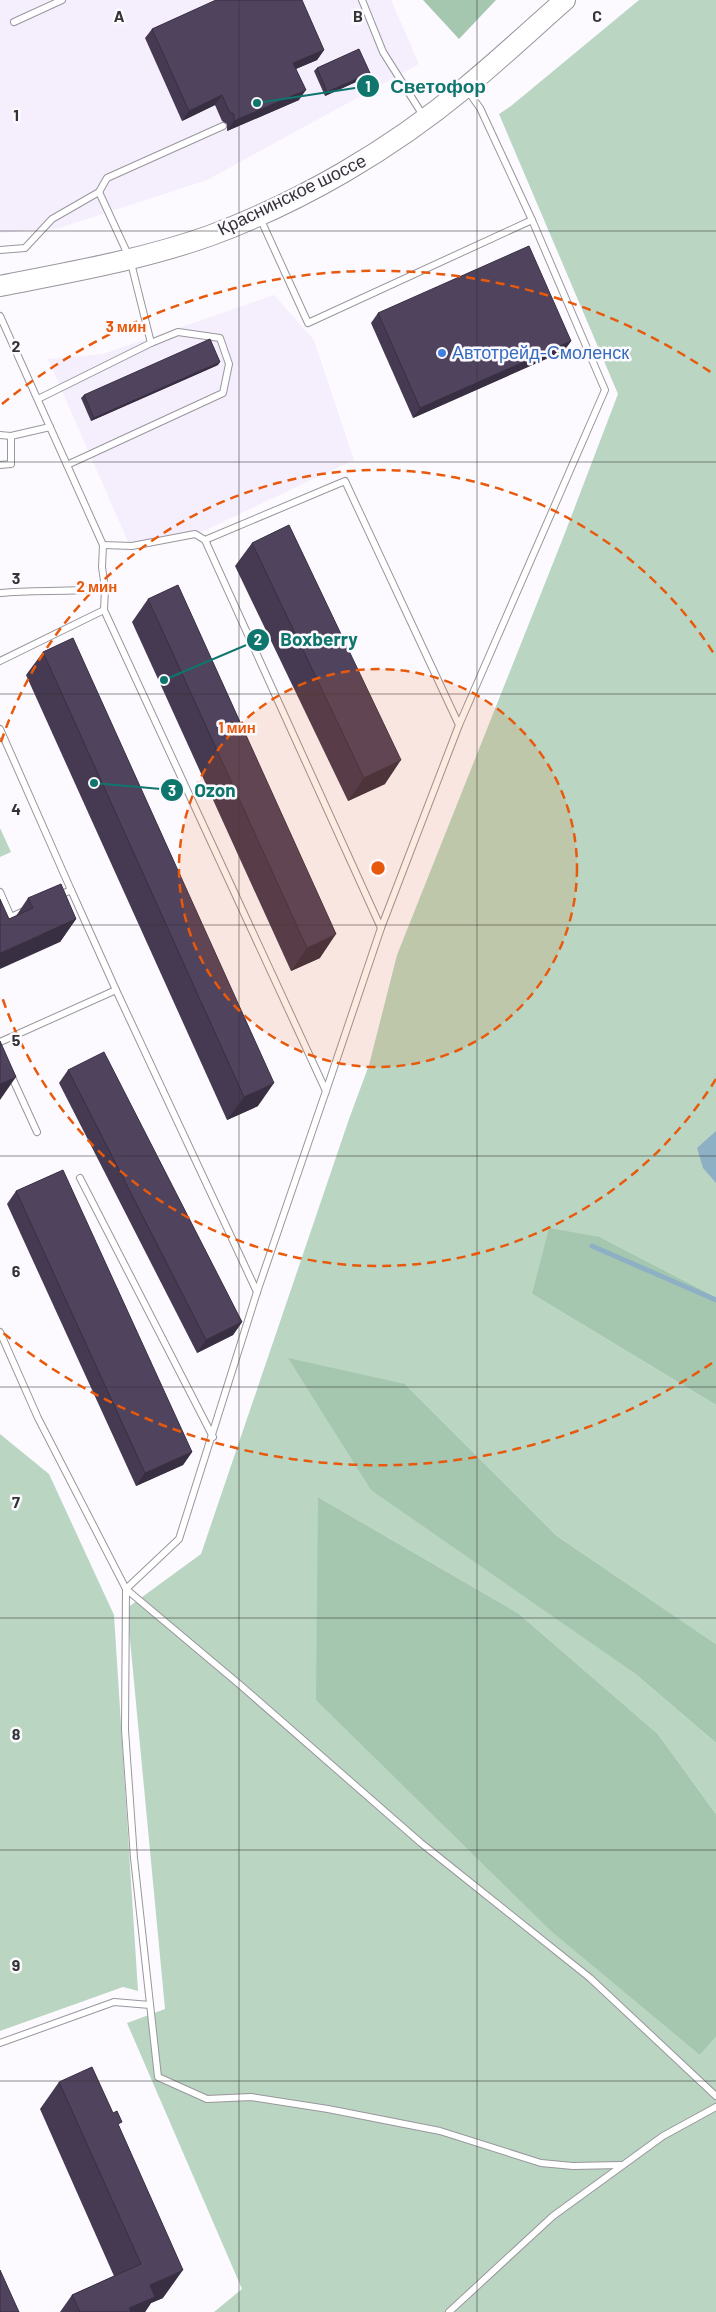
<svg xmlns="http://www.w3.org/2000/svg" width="716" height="2312" viewBox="0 0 716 2312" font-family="Barlow,sans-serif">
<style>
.built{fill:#f5eefd}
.green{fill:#bad6c2}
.forest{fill:#a6c7af}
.water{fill:#8eb0c5}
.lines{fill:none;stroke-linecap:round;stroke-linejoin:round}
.stream{stroke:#8eb0c5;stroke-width:5}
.service-casing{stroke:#99969d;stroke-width:8}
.primary-casing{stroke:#99969d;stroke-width:22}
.service{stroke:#fff;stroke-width:6}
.primary{stroke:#fff;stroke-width:20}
.wall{fill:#453a51}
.shaded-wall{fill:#382f42}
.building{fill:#50435e;stroke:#382f42}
.grid{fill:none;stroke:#343336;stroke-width:1;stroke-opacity:0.55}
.ring{fill:none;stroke:#e8590c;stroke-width:2.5;stroke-dasharray:9 6}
.shop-dot{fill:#3f7fe0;stroke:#fcfaff;stroke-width:2}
.labels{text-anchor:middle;stroke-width:5;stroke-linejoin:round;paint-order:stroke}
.street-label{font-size:18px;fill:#343336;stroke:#fcfaff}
.shop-label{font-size:18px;fill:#366cbe;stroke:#fcfaff;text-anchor:start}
.grid-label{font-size:16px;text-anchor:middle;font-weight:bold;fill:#343336;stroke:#fcfaff;stroke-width:5;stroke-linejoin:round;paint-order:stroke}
.centre{fill:#e8590c;stroke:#fcfaff;stroke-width:2.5}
.ring-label{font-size:15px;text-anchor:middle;font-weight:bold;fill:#e8590c;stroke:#fcfaff;stroke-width:5;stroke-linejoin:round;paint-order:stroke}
.leader{fill:none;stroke:#0f766e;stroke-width:2}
.callout-dot{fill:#0f766e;stroke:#fcfaff;stroke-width:2}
.mark-label{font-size:15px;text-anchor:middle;font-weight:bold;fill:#fff}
.callout-label{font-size:19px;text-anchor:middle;font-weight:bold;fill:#0f766e;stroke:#fcfaff;stroke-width:5;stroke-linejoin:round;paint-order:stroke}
</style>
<rect width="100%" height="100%" fill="#fcfaff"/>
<g class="built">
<path d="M0 0H391L419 64 207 180 59 228 0 233Z"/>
<path d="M274 295 314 340 354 460 199 533 129 544 48 359 103 354Z"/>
</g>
<g class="green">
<path d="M639 0H716V1297L600 1237 532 1294 716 1405V1644L557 1536 405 1384 633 1672 716 1743V1814L658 1734 518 1613 318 1497 700 2055 716 2037V2312H214L242 2289 127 2023 165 2009 127 1608 201 1554 349 1119 369 1065 397 955 563 538 618 394 499 114 511 106Z"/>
<path d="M0 828 11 852 0 857Z"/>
<path d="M0 1434 49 1474 114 1615 138 1991 123 1987 0 2031Z"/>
</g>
<g class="forest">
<path d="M423 0H496L459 39Z"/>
<path d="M549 1228 600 1237 716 1297V1405L532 1294Z"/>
<path d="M288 1358 405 1384 557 1536 716 1644V1743L633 1672 371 1490Z"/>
<path d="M318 1497 518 1613 658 1734 716 1814V2037L700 2055 551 1931 316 1700Z"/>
</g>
<path class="water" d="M716 1131V1183L703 1168 697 1148Z"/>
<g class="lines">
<path class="stream" d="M592 1246 716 1300"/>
<g class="service-casing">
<g id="service">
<path d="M362 0 383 52 424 117"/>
<path d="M14 22 62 0"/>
<path d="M99 192 107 178 223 126"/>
<path d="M260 218 308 323 532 220 480 108 467 90"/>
<path d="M0 250 25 248 52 219 99 192 130 259 151 343 178 332 220 338 229 364 223 393 67 465"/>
<path d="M0 316 103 545 102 567 105 588C70 593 35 589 0 593"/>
<path d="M38 399 151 343"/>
<path d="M0 435 11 436 50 427"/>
<path d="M0 465 11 464V436"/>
<path d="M205 540 345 481 459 725 381 928"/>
<path d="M103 545 132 546 195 534 205 540 381 928 326 1091 104 610"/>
<path d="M0 661 104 610 105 588"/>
<path d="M459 725 605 390 532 220"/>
<path d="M0 729 71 890"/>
<path d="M0 892 11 917 24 911"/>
<path d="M116 990 257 1292"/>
<path d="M0 1042 116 990 71 890 58 896"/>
<path d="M10 1073 37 1132"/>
<path d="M326 1091 257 1292 179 1539 126 1589 125 1730 134 1858 158 2077 207 2099 251 2097 328 2109 440 2131 541 2163 573 2166 621 2165"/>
<path d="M80 1178 213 1437"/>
<path d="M0 1332 38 1418 126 1589 239 1684 421 1843 590 1978 716 2096"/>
<path d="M0 2043 114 2002 150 2005"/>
<path d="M449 2312 553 2216 663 2136 716 2107"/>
</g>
</g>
<g class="primary-casing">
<path id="primary" d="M0 286C70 272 141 260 209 236 301 202 390 150 466 87 500 59 532 29 565 0"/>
</g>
<use href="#service" class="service"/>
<use href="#primary" class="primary"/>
</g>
<g class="wall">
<path d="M152 29 324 50 317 60 296 69 299 100 227 131V124L222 121 215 105 182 121 145 38Z"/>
<path d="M317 68 367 77 325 96 314 71Z"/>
<path d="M378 313 571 341 564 351 413 418 371 323Z"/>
<path d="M218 365 91 421 81 398 84 395Z"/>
<path d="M252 543 385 784 348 801 235 566Z"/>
<path d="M148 599 320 958 291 971 132 622Z"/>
<path d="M43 652 258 1106 227 1120 26 675Z"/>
<path d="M28 898 76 919 60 942 9 919 16 916Z"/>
<path d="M68 1070 242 1322 233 1335 197 1353 59 1083Z"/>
<path d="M16 1191 192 1452 183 1465 136 1486 7 1204Z"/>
<path d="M59 2082 119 2126 163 2298 151 2303 145 2312H60L72 2295 114 2276 40 2109Z"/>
</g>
<g class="shaded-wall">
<path d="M324 50 317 60 286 73 293 63Z"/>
<path d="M370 73 367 77 325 96 327 92Z"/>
<path d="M306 90 299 100 227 131 234 121Z"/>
<path d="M222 95 215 105 182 121 189 111Z"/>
<path d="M571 341 564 351 413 418 420 408Z"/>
<path d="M220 362 218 365 91 421 94 418Z"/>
<path d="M401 760 385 784 348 801 364 778Z"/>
<path d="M76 919 60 942 0 969V953Z"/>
<path d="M336 934 320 958 291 971 307 948Z"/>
<path d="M16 1077 0 1100V1084Z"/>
<path d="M274 1083 258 1106 227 1120 244 1097Z"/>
<path d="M242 1322 233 1335 197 1353 206 1340Z"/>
<path d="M192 1452 183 1465 136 1486 145 1473Z"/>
<path d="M183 2270 163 2298 151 2303 145 2312H127L150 2285Z"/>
</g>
<g class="building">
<path d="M216 0H302L324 50 293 63 306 90 234 121V114L229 111 222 95 189 111 152 29Z"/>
<path d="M359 49 370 73 327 92 317 68Z"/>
<path d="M529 246 571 341 420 408 378 313Z"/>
<path d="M210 339 220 362 94 418 84 395Z"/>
<path d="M289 525 401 760 364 778 252 543Z"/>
<path d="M178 585 336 934 307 948 148 599Z"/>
<path d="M73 638 274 1083 244 1097 43 652Z"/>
<path d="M61 884 76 919 0 953V899L9 919 33 908 28 898Z"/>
<path d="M0 1041 16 1077 0 1084Z"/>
<path d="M104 1052 242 1322 206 1340 68 1070Z"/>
<path d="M63 1170 192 1452 145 1473 16 1191Z"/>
<path d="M92 2067 113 2113 117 2111 122 2122 118 2124 183 2270 150 2285 155 2297 129 2308 131 2312H80L72 2295 141 2264 59 2082Z"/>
<path d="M0 2270 19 2312H0Z"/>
</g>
<path class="grid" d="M239 0V2312M477 0V2312M0 231H716M0 462H716M0 694H716M0 925H716M0 1156H716M0 1387H716M0 1618H716M0 1850H716M0 2081H716"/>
<circle cx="378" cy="868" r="199" fill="#e8590c" fill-opacity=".12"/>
<g class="ring">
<circle cx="378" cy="868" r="199"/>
<path d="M716 1079A398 398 0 0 1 1 994M1 742A398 398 0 0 1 716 657"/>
<path d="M712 1363A597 597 0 0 1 2 1332M2 404A597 597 0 0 1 712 373"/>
</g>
<circle class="shop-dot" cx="442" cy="353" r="5"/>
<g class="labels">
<g class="street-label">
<text transform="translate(292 195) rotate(-26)" y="6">Краснинское шоссе</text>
</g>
<g class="shop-label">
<text x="452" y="359">Автотрейд-Смоленск</text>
</g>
</g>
<g class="grid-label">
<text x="119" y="22">A</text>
<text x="358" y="22">B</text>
<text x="597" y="22">C</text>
<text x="16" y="121">1</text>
<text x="16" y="352">2</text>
<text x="16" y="584">3</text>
<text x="16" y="815">4</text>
<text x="16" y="1046">5</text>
<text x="16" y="1277">6</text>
<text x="16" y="1508">7</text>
<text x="16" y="1740">8</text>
<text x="16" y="1971">9</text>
</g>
<circle cx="378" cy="868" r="8" class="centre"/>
<g class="ring-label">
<text x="126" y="332">3 мин</text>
<text x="97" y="592">2 мин</text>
<text x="237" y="733">1 мин</text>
</g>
<path class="leader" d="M257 103L368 86M164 680L258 640M94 783L172 790"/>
<g class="callout-dot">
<circle cx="257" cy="103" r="5"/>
<circle cx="164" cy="680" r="5"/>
<circle cx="94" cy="783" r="5"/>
<circle cx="368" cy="86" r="12"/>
<circle cx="258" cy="640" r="12"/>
<circle cx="172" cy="790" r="12"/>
</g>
<g class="mark-label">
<text x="368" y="92">1</text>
<text x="258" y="645">2</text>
<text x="172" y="796">3</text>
</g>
<g class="callout-label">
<text x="438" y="93">Светофор</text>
<text x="319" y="646">Boxberry</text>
<text x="215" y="797">Ozon</text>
</g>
</svg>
